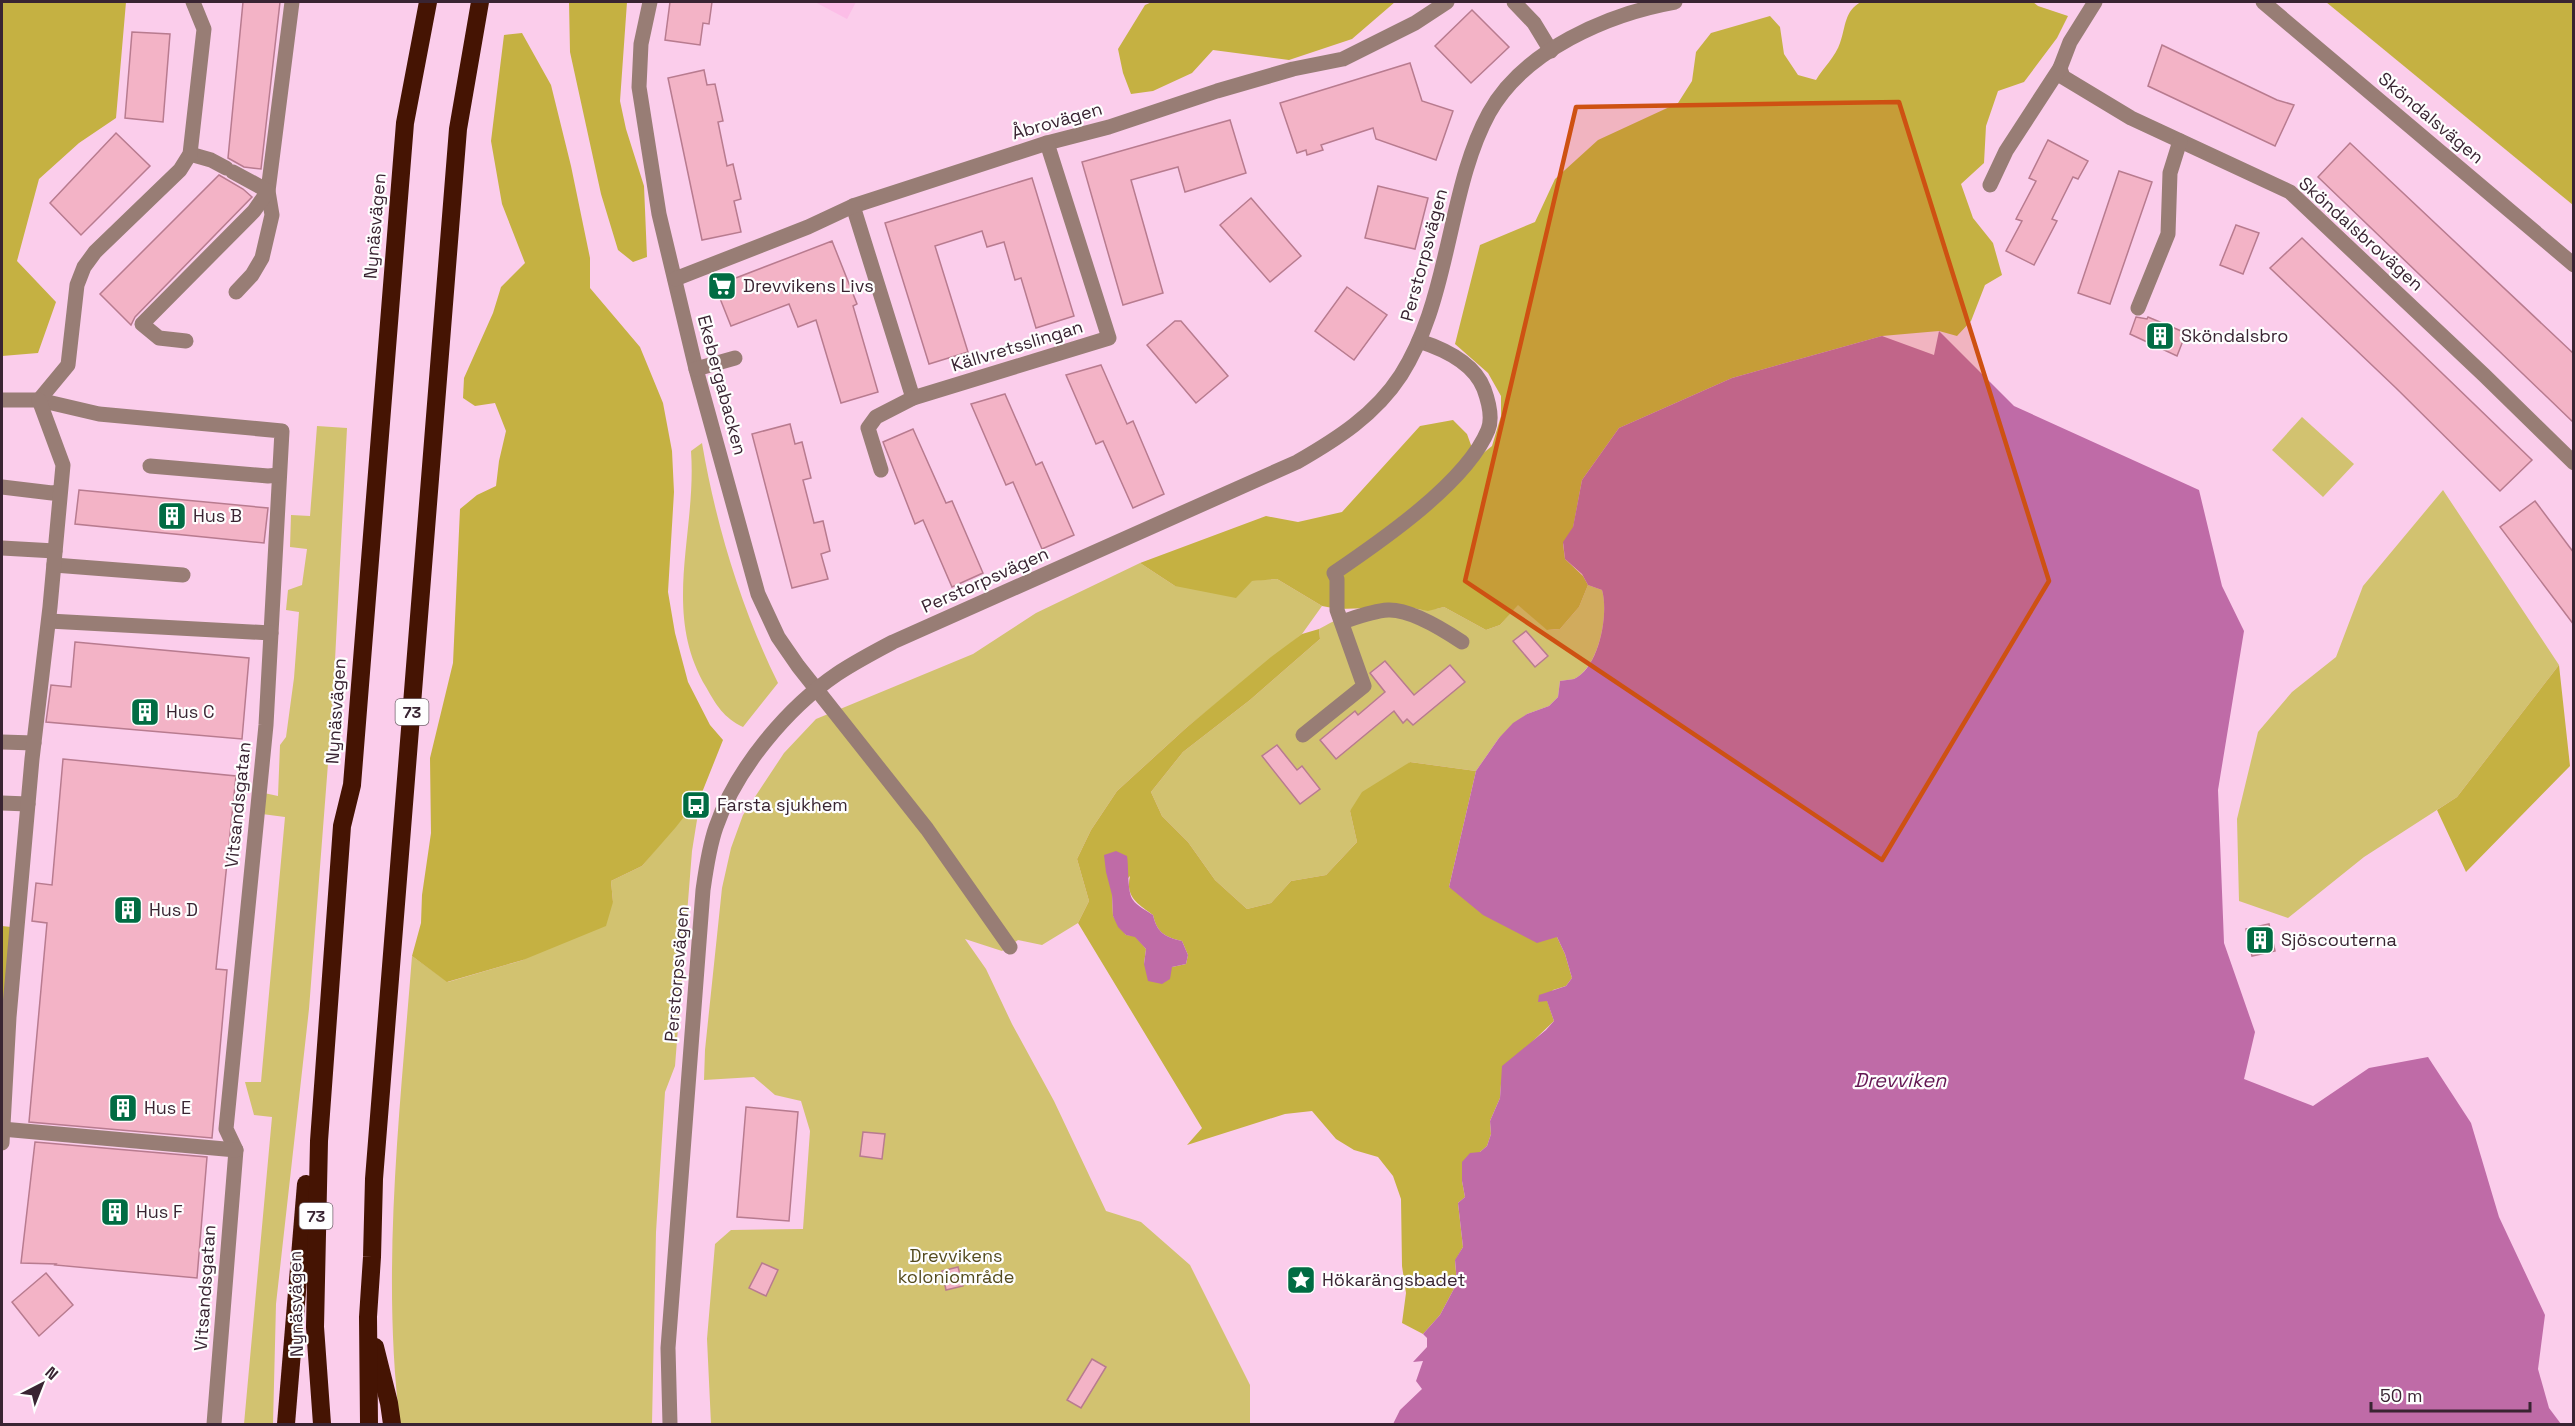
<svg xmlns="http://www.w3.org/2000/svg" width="2575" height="1426" viewBox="0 0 2575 1426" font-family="'Space Grotesk',sans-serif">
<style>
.built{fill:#fcbde7}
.green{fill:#d2c270}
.forest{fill:#c5b142;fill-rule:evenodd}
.water{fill:#bf6ba7}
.building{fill:#f3b3c6;stroke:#b87b8f;stroke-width:1.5}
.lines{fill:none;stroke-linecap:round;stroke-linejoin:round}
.minor{stroke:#987d75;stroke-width:15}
.highway{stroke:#451403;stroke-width:18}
.marked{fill:#ce5112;fill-opacity:0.2;stroke:#ce5112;stroke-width:4.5;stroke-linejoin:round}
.labels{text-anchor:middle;stroke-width:4.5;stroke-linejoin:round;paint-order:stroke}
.shield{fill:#fefefe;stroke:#74656f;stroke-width:1.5}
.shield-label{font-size:16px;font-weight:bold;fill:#392432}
.street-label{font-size:18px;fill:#392432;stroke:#fefefe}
.poi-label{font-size:18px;fill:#392432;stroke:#fefefe;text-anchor:start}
.park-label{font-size:18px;fill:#544b1f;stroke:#fefefe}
.water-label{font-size:20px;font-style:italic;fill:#631652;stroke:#fefefe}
</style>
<rect width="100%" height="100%" fill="#fbcdeb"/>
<path class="built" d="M815 2H856L847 19Z"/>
<g class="green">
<path d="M2302 417 2354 464 2323 497 2272 450Z"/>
<path d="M317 426 347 428 333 699 309 1009 276 1304 273 1424H244L272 1117 254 1115 245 1082H261L285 817 262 814 264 793 278 796 280 745 286 737 294 678 299 612 286 610 288 590 302 585 307 549 290 547 291 515 310 516Z"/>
<path d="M702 443C716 525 741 608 778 683L743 727C724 718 716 705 706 687 661 611 697 533 691 451Z"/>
<path d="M2443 490 2559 665 2457 797 2364 857 2288 918 2239 901 2237 819 2258 732 2292 692 2336 657 2363 586Z"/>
<path d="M1140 563 1175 586 1277 579 1322 606 1302 634 1186 728 1117 791 1091 830 1077 859 1089 901 1078 923 1042 945 1018 940 1002 951 965 939 986 969 1012 1024 1054 1101 1106 1211 1141 1222 1190 1265 1250 1385V1424H711L707 1339 715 1244 731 1230 803 1229 810 1131 801 1101 775 1095 754 1077 704 1080 705 1050 722 888 731 848 743 815 784 753 816 719 973 654 1036 613Z"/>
<path d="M1588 585 1602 590C1609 614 1599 667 1574 679 1570 680 1564 680 1560 681L1558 697 1549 706 1527 714 1499 738 1476 771 1410 762 1350 811 1357 842 1326 875 1291 881 1271 903 1247 909 1215 880 1188 842 1162 816 1151 792 1183 752 1250 700 1320 639 1319 629C1333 622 1348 612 1363 609 1390 603 1418 614 1444 607L1486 630 1500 625 1518 604 1548 630 1560 629 1579 607Z"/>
<path d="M701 795 692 851 675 1066 665 1092 656 1232 652 1424H400C381 1269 400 1111 412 956L448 982 523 960 613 902 611 881 642 866Z"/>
</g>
<g class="forest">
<path d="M2 2H126L116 118 79 143 39 179 17 261 56 302 38 353 2 356Z"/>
<path d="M569 2H627L620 101 626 129 644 186 647 257 633 262 618 250 601 194 570 52Z"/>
<path d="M1152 2H1395L1352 39 1289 60 1213 50 1192 73 1153 91 1131 94 1123 73 1118 49 1145 5Z"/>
<path d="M1861 2H2033L2038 6 2068 16 2057 38 2024 82 1998 91 1986 126 1984 163 1961 184 1973 218 1993 243 2002 275 1985 285 1971 321 1957 336 1939 331 1882 336 1732 378 1619 428 1582 480 1573 528 1563 544 1565 559 1583 576 1588 585 1579 607 1560 629 1547 630 1518 605 1500 625 1486 630 1444 607 1428 611 1407 607 1338 609 1322 606 1277 579 1252 581 1236 598 1175 586 1140 563 1266 516 1298 522 1342 512 1420 426 1453 420 1467 434 1476 459 1492 446 1501 416V396L1488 373 1455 344 1480 245 1535 222 1555 179 1598 140 1678 103 1692 81 1696 52 1711 33 1770 16 1780 27 1784 54 1798 75 1816 80C1823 68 1836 56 1840 43 1846 27 1844 11 1861 2Z"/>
<path d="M2326 2H2573V205Z"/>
<path d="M522 33 551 85 571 166 590 258V288L640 347 663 403 672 451 674 492 668 592 675 633 688 682 710 725 723 740 701 795 676 827 642 866 611 881 613 902 606 926 523 960 447 982 412 956 421 923 422 895 431 833 430 758 453 663 460 509 477 495 496 486 499 461 506 431 495 403 475 406 463 398 464 378 493 313 501 287 525 263 502 204 491 141 504 35Z"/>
<path d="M1319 629 1320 639 1250 700 1183 752 1151 792 1162 816 1188 842 1215 880 1247 909 1271 903 1291 881 1326 875 1357 842 1350 811 1362 792 1410 762 1476 771 1449 887 1557 937 1565 954 1572 978 1566 986 1553 990 1547 1000 1554 1021 1533 1041 1501 1084 1500 1098 1490 1121 1491 1134 1487 1146 1480 1152 1462 1181 1465 1197 1458 1203 1463 1247 1455 1261 1457 1283 1440 1315 1423 1334 1402 1323 1406 1293 1402 1266 1401 1199 1393 1176 1378 1157 1354 1150 1336 1139 1312 1111 1285 1114 1187 1145 1202 1128 1078 923 1089 901 1077 859 1091 830 1117 791 1186 728 1271 657 1302 634ZM1130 876C1125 897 1138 904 1153 915 1157 933 1165 937 1182 941L1188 955 1186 964 1172 967 1144 964 1146 949 1135 936 1126 935 1113 916 1112 895Z"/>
<path d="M2559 665 2570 766 2466 872 2437 810 2457 797Z"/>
<path d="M2 926 11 927 2 1018Z"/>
</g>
<g class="water">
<path d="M1939 331 2014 406 2199 490 2222 586 2244 631 2218 790 2224 943 2255 1032 2244 1079 2313 1106 2369 1068 2428 1057 2471 1123 2499 1217 2545 1315 2538 1369 2549 1408 2561 1424H1393L1400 1410 1422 1389 1416 1381 1423 1361 1413 1362 1427 1347V1338L1423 1334 1440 1315 1457 1283 1455 1260 1463 1247 1458 1203 1465 1197 1462 1181V1162L1470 1153 1480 1152 1487 1146 1491 1134 1490 1121 1500 1098 1502 1066 1546 1030 1554 1021 1547 1001 1538 1002 1539 995 1566 986 1572 978 1565 954 1557 937 1537 943 1483 915 1449 887 1476 771 1499 738 1513 723 1527 714 1549 706 1558 697 1560 681C1564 680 1570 680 1574 679 1599 668 1609 614 1602 590L1588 585 1582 574 1565 559 1563 542 1573 527 1582 480 1619 428 1732 378 1882 336 1934 355Z"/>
<path d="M1116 851 1127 856C1129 868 1127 892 1133 900 1137 906 1147 911 1153 915 1157 933 1165 937 1182 941L1188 955 1186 964 1172 967 1170 979 1162 984 1148 981 1144 964 1146 949 1135 937 1126 935 1118 927 1113 916 1112 895 1106 872 1104 855Z"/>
</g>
<g class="building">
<path d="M243 2H280L261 169 244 167 228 158Z"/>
<path d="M670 2H712L709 24 703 23 700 45 665 40Z"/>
<path d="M1472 10 1509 47 1471 83 1435 46Z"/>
<path d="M132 32 170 34 163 122 125 118Z"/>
<path d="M2162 45 2277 100 2294 105 2275 146 2148 86Z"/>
<path d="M1410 63 1422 101 1453 111 1436 160 1376 139 1373 128 1321 145 1323 150 1307 155 1306 150 1297 153 1280 103Z"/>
<path d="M704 70 707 85 715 84 723 121 718 122 727 166 733 164 741 199 734 201 741 232 702 240 668 78Z"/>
<path d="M1230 120 1246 173 1185 192 1178 167 1131 180 1163 293 1123 305 1082 162Z"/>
<path d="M116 133 150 166 81 235 50 203Z"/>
<path d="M2048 140 2088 161 2078 179 2073 177 2052 219 2057 221 2034 265 2006 251 2022 221 2016 219 2036 181 2029 178Z"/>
<path d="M2350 143 2574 354V423L2318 177Z"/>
<path d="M2119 171 2152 182 2110 304 2078 293Z"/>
<path d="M219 175 243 189 252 197 135 317 131 325 100 294Z"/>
<path d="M1032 178 1074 316 1036 328 1021 278 1015 280 1004 242 987 247 982 231 935 246 968 352 929 364 885 223Z"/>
<path d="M1378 186 1428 198 1415 249 1365 238Z"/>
<path d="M1251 198 1301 256 1270 282 1220 225Z"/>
<path d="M2236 225 2259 233 2243 274 2220 265Z"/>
<path d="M2302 238 2532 460 2500 491 2396 388 2270 268Z"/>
<path d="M832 241 857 304 853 306 878 392 841 403 816 320 798 327 789 304 731 326 715 286Z"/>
<path d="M1347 287 1387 315 1354 360 1315 331Z"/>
<path d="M2136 317 2147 319 2148 317 2186 333 2177 356 2130 334Z"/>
<path d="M1175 321H1181L1228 376 1196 403 1147 345Z"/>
<path d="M1101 365 1127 424 1133 421 1164 494 1133 508 1103 441 1096 444 1066 375Z"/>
<path d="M1005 394 1036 465 1042 462 1074 535 1042 549 1013 482 1006 485 971 404Z"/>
<path d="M790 424 795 444 802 442 811 478 803 480 814 523 823 521 830 551 821 554 828 579 792 588 752 434Z"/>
<path d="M913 429 946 503 952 501 983 573 952 587 923 520 915 524 883 442Z"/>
<path d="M79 490 268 508 264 543 75 524Z"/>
<path d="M2535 501 2574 553V625L2500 527Z"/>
<path d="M1526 631 1548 656 1535 667 1513 641Z"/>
<path d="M75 642 249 658 242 739 46 722 51 685 71 687Z"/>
<path d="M1385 661 1414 695 1450 665 1465 682 1413 725 1407 719 1403 723 1394 711 1336 759 1320 740 1355 711 1358 715 1385 692 1370 673Z"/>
<path d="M1277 745 1297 770 1302 766 1320 789 1300 804 1262 756Z"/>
<path d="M63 759 236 776 216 969 227 970 212 1138 29 1122 47 923 32 921 36 883 52 885Z"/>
<path d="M2269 924 2275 951 2252 956 2246 929Z"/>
<path d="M746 1107 798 1112 789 1221 737 1217Z"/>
<path d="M863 1132 885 1134 882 1159 860 1156Z"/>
<path d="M35 1142 207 1157 197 1278 55 1265 56 1264 21 1263Z"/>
<path d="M762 1263 778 1270 766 1296 749 1288Z"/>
<path d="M958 1267 963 1286 946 1290 942 1271Z"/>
<path d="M46 1273 73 1305 39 1336 12 1302Z"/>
<path d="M1092 1359 1106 1367 1081 1408 1067 1400Z"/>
</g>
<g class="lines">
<g class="minor">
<path d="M650 2 641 44 639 87 659 214 696 369 758 594 778 637 798 666 927 829 1010 947"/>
<path d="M1514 2 1534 23 1551 51"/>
<path d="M2095 2 2070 42 2060 68 2063 77 2131 118 2290 192 2484 375 2574 463"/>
<path d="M2263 2 2574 265"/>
<path d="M190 154 211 160 226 168"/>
<path d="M1990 185 2006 151 2060 68"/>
<path d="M853 206 913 398"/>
<path d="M675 279 808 227 853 206 1047 143 1109 127 1217 91 1293 69 1343 59 1415 23 1447 2"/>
<path d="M236 292 252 275 262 258 272 215 268 191 292 2"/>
<path d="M2138 308 2168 234 2170 173 2180 141"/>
<path d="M186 341 159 338 142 324 254 211 268 191 233 172"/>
<path d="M696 369 735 358"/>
<path d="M2 400H39L99 414 282 431 266 725 226 1129 236 1150 214 1424"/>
<path d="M39 400 68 365 77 285 84 267 95 252 180 170 190 154 204 29 193 2"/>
<path d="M150 466 268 476 279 475"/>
<path d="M881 470 868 428 876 417 913 398 1109 338 1047 143"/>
<path d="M2 487 52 493 59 492"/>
<path d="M2 548 55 551"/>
<path d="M54 565 183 575"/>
<path d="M49 621 271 633"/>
<path d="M1342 622C1357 617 1372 611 1388 610 1411 609 1444 630 1462 642"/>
<path d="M1303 735 1364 686 1337 610V579L1334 573C1381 541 1467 482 1488 430 1493 418 1488 400 1484 389 1474 363 1444 349 1419 341"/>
<path d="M2 742 34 743"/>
<path d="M2 803 28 804"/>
<path d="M2 1129 236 1150"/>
<path d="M2 1143 9 1017 32 759 50 607 63 465 39 400"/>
<path d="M670 1424 668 1348 703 890C706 869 709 847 716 827 736 769 787 708 837 674 855 662 874 652 893 642L1297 462C1337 439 1375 415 1401 375 1425 337 1436 295 1446 252 1457 206 1466 155 1489 113 1524 50 1608 14 1675 2"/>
</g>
<g class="highway">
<path d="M375 1347 389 1403 392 1424"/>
<path d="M286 1424 306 1184"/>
<path d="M322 1424 315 1327 319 1141 342 826 352 785 405 123 428 2"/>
<path d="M369 1424 368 1317 372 1257 374 1179 458 129 480 2"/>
</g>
</g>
<path class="marked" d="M1899 102 2049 581 1882 860 1465 581 1576 107Z"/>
<defs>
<g id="supermarket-square" transform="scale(1.5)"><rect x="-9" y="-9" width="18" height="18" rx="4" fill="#016c43" stroke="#fefefe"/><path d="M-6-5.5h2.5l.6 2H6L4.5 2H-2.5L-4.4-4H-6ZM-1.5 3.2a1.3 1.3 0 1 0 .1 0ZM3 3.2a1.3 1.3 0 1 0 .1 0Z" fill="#fff"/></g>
<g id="building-square" transform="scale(1.5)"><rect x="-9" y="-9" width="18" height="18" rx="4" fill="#016c43" stroke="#fefefe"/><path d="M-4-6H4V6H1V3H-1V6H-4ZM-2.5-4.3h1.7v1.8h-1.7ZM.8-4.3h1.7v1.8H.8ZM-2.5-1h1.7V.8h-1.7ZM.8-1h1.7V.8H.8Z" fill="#fff"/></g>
<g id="bus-square" transform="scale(1.5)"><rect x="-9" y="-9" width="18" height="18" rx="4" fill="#016c43" stroke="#fefefe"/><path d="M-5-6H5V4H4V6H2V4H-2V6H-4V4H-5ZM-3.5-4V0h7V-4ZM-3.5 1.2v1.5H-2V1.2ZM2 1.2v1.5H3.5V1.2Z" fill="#fff"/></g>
<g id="sight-square" transform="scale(1.5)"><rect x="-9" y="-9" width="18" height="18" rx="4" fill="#016c43" stroke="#fefefe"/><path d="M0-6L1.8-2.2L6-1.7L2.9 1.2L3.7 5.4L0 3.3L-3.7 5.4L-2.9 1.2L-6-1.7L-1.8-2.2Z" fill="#fff"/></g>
</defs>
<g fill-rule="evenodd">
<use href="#supermarket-square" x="722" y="286"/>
<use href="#building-square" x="2160" y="336"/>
<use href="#building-square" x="172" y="516"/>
<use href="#building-square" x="145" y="712"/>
<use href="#bus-square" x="696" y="805"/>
<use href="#building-square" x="128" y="910"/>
<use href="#building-square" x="2260" y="940"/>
<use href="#building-square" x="123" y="1108"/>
<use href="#building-square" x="115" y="1212"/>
<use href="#sight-square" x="1301" y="1280"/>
</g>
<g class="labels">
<g class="shield">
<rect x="395.5" y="699" width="33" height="26" rx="4.5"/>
<rect x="299.5" y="1203" width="33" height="26" rx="4.5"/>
</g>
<g class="shield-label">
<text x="412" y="718">73</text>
<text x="316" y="1222">73</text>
</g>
<g class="street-label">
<text transform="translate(2431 118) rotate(40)" y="6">Sköndalsvägen</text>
<text transform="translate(1057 121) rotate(-16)" y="6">Åbrovägen</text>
<text transform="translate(375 226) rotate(-85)" y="6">Nynäsvägen</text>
<text transform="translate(2361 234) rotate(42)" y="6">Sköndalsbrovägen</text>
<text transform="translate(1424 255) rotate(-75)" y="6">Perstorpsvägen</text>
<text transform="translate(1017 346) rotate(-17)" y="6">Källvretsslingan</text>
<text transform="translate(722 385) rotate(75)" y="6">Ekebergabacken</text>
<text transform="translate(985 580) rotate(-24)" y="6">Perstorpsvägen</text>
<text transform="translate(336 711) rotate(-86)" y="6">Nynäsvägen</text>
<text transform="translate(238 805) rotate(-84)" y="6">Vitsandsgatan</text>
<text transform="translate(677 974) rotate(-85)" y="6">Perstorpsvägen</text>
<text transform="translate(205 1288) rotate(-86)" y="6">Vitsandsgatan</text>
<text transform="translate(296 1304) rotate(-91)" y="6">Nynäsvägen</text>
</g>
<g class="poi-label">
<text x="743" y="292">Drevvikens Livs</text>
<text x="2181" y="342">Sköndalsbro</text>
<text x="193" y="522">Hus B</text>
<text x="166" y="718">Hus C</text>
<text x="717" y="811">Farsta sjukhem</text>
<text x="149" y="916">Hus D</text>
<text x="2281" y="946">Sjöscouterna</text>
<text x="144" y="1114">Hus E</text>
<text x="136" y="1218">Hus F</text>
<text x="1322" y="1286">Hökarängsbadet</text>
</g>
<g class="park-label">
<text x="956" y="1262">Drevvikens<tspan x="956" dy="21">koloniområde</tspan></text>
</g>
<g class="water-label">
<text x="1900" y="1087">Drevviken</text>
</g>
</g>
<rect width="2575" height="1426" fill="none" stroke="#392432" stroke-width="6"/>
<g transform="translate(42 1384) rotate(42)" stroke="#fefefe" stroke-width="4.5" paint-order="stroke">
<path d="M0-4.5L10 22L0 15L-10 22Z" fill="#392432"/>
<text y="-9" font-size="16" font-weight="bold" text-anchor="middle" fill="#392432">N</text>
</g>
<path d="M2371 1402v9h159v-9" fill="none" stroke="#392432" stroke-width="3"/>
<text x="2380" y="1402" font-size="18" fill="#392432" stroke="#fefefe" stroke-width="4.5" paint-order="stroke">50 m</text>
</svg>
